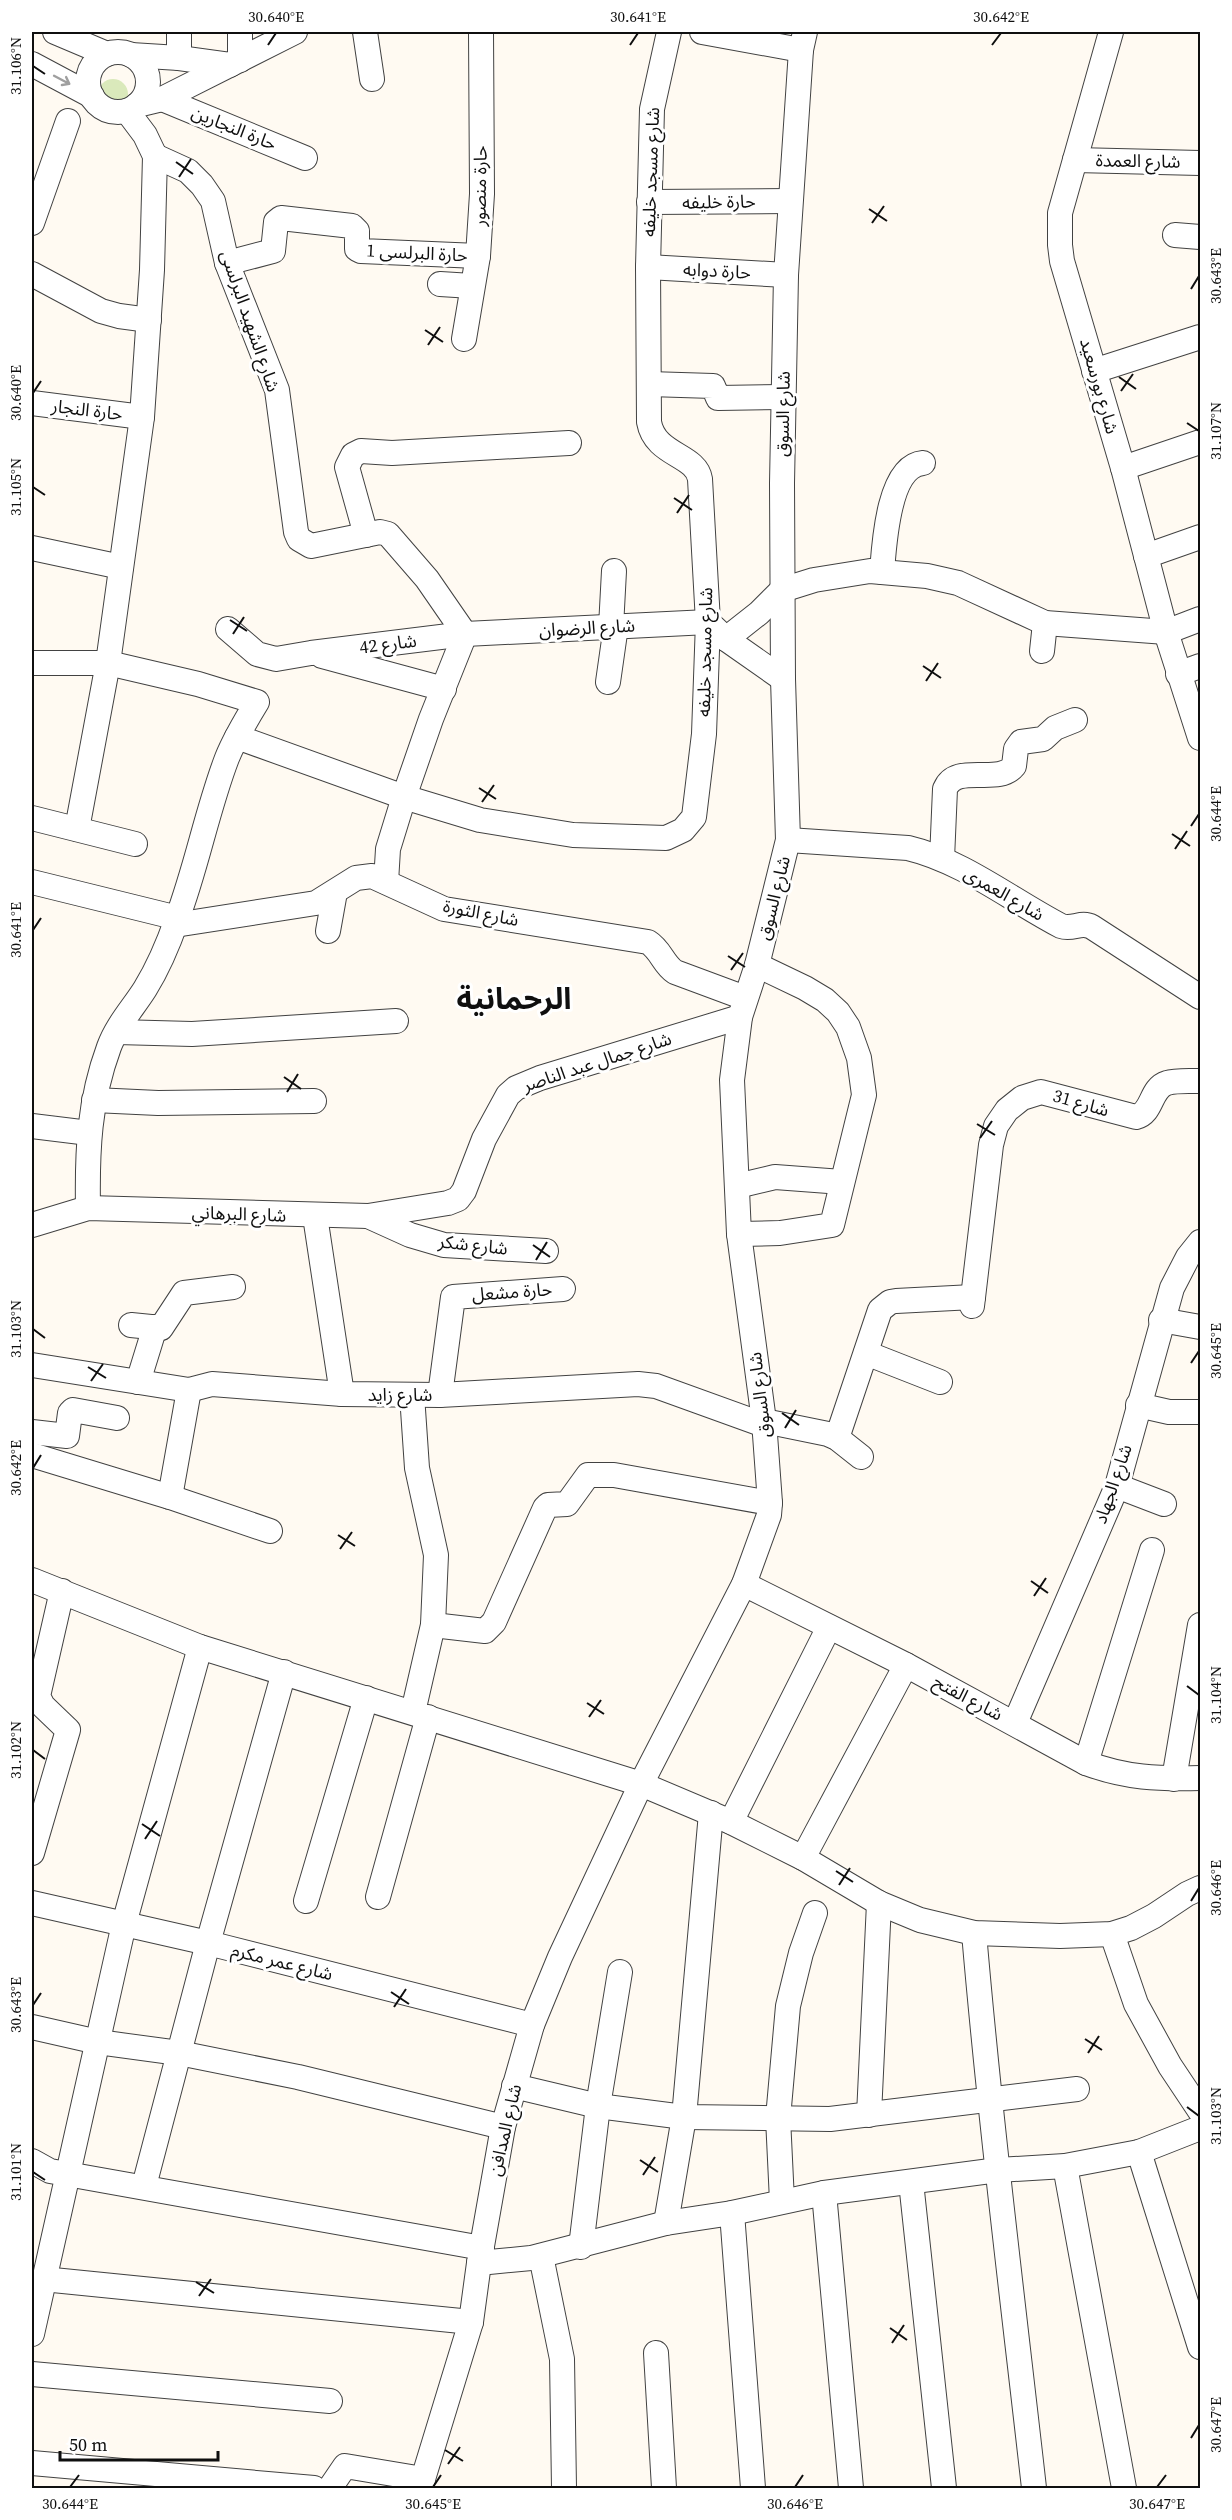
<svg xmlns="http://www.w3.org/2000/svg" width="1232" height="2520" viewBox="0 0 1232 2520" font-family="'Source Serif 4','Noto Sans Arabic',serif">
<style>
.green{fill:#dae9bb}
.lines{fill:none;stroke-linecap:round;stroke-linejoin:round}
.minor-casing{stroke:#424242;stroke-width:26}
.minor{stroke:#fff;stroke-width:24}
.oneway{stroke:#9f9f9f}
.ticks{fill:none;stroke:#0f0f0f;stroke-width:2}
.labels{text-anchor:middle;stroke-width:6;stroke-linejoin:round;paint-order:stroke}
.street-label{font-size:18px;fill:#0f0f0f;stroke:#fff}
.town-label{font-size:30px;font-weight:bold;fill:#0f0f0f;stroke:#fff}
.neatline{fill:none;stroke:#0f0f0f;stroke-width:2}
.ticks-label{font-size:15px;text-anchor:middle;fill:#0f0f0f}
</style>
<rect width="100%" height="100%" fill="#fffaf2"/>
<circle class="green" cx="113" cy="94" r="15"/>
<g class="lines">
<g class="minor-casing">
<g id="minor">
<path d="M55 32 107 54"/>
<path d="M240 32V60"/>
<path d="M365 32 372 79"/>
<path d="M702 32 801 50"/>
<path d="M1111 32 1060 213V245L1062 261 1123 468 1166 632 1200 738"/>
<circle cx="118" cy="82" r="30"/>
<path d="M131 55 179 58 230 65"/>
<path d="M179 58V32"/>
<path d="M32 64 92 96"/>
<path d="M162 99 305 158"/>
<path d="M137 105 162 99 295 32"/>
<path d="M155 156 188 171 202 185 213 201 227 263 277 390 296 532 299 539 311 546 380 532 388 534 427 579 465 634"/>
<path d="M1075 160 1200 163"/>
<path d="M649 202 789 201"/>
<path d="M32 223 68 121"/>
<path d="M1175 235 1200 237"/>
<path d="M227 263 273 251 276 222 281 218 352 226 357 231V249L361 251 478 256"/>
<path d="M648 267 786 275"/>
<path d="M32 274 101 311 119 316 149 320"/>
<path d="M440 284 472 286"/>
<path d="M464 339 478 256 482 194 481 32"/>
<path d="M1094 371 1200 337"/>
<path d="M649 384 713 386 718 398 784 397"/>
<path d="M32 403 142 417"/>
<path d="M1123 468 1200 442"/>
<path d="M366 535 347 467 353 455 361 451 392 453 569 443"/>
<path d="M32 548 121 567"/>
<path d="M1146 556 1200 537"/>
<path d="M882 572C884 546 888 466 923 463"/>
<path d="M611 627 614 571"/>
<path d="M228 629 257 654 276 659 311 653 465 634 708 622 726 639 783 679"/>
<path d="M726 639 759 613 782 590 814 580 870 571 927 576 958 583 1045 623 1166 632 1200 619"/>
<path d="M1042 651 1045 623"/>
<path d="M322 656 444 689"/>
<path d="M32 663H108L198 684 257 702C246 720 235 738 227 758 207 810 197 866 177 919 169 942 158 968 145 989 133 1008 117 1025 109 1047 89 1101 87 1151 88 1208"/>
<path d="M1178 674 1200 666"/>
<path d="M608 682 616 626"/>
<path d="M237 737 404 797 480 820 573 835 666 838 683 830 694 817 704 734 708 622 700 479C696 454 655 456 649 422L648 267 652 109 669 32"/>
<path d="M32 818 135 844"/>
<path d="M77 829 108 663 142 417 152 270 155 156 145 135 127 111"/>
<path d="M788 840 908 848C963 861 1011 900 1061 926 1073 930 1081 921 1092 927L1200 997"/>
<path d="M942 859 945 789C956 762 998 786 1014 766L1016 749 1021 742 1043 739 1055 728 1075 720"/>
<path d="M32 882 178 918"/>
<path d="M386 882 388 849 404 797 431 719 465 634"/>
<path d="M175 925 316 903 356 878 372 876 444 909 648 942C661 950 663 964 675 972L745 998"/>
<path d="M328 931 335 892"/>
<path d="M117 1032 192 1034 396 1021"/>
<path d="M94 1100 158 1103 314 1101"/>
<path d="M32 1126 89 1133"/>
<path d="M737 1186 775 1177 842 1182"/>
<path d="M315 1216 342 1394"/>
<path d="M368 1216 410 1235 444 1245 546 1251"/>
<path d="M32 1225 88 1208 368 1216 448 1203 458 1199 464 1191 484 1139 508 1095 516 1088 540 1078 740 1017"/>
<path d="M739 1234 780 1233 832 1225 864 1095 859 1058 848 1027 838 1012 825 1000 805 988 757 965"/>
<path d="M972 1306 991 1145 996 1126 1007 1110 1022 1098 1041 1092 1136 1117C1153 1113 1150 1088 1167 1083 1176 1080 1190 1081 1200 1081"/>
<path d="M1161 1320 1200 1327"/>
<path d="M131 1325 161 1328 184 1293 233 1287"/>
<path d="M866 1353 940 1382"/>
<path d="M32 1365 189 1390 212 1384 342 1394 440 1395 638 1384 656 1386 764 1425"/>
<path d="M138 1382 155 1327"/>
<path d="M412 1395 417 1468 436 1555 433 1625 413 1712"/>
<path d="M440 1395 453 1297 563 1289"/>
<path d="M1138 1405 1169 1412H1200"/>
<path d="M764 1421 828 1434 837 1438 861 1457"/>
<path d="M32 1432 67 1436 70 1413 73 1410 117 1418"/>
<path d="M837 1438 880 1310 890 1302 896 1301 973 1297"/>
<path d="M32 1455 170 1497 270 1531"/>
<path d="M1117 1486 1164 1504"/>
<path d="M170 1497 189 1390"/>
<path d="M32 1580 200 1647 641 1784 731 1822 803 1858 879 1903 920 1920 974 1933 1060 1936 1112 1934 1131 1928 1154 1916 1187 1894 1200 1888"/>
<path d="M744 1584 906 1665 1086 1763C1126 1778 1158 1779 1200 1778"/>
<path d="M433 1625 485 1631 494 1622 545 1508 548 1505 567 1504 588 1475H614L770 1503"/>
<path d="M1015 1723 1117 1486 1172 1288 1188 1257 1200 1242"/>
<path d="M1086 1763 1152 1550"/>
<path d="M1174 1779 1200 1625"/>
<path d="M731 1822 829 1627"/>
<path d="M32 1853 68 1730 43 1706 38 1696 62 1591"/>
<path d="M803 1858 906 1665"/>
<path d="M378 1897 428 1717"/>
<path d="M306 1901 366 1698"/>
<path d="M32 1903 208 1943 532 2025"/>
<path d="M974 1933C990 2119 1013 2303 1034 2488"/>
<path d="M1112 1934 1136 2004 1170 2066 1200 2111"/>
<path d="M32 2027 98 2042 179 2053 298 2077 503 2127"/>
<path d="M514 2086 598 2106 684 2117 830 2119 1077 2089"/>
<path d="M869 2115 879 1903"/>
<path d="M1139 2152 1200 2347"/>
<path d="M32 2161 50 2171 67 2174 482 2248"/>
<path d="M1065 2166 1124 2488"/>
<path d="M911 2182 944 2488"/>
<path d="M144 2186 208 1943 284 1672"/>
<path d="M824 2193 851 2488"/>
<path d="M782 2201 778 2118 788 2006 801 1953 815 1913"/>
<path d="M732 2213 753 2488"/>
<path d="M666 2223 684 2117 711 1813"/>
<path d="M581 2247 598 2106 620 1972"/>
<path d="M541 2256 562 2359 564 2488"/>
<path d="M479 2263 531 2258 666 2223 732 2213 824 2193 998 2170 1065 2166 1139 2152 1200 2128"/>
<path d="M43 2279 471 2322"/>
<path d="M32 2334 124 1924 200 1647"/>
<path d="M656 2353 664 2488"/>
<path d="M32 2374 330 2401"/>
<path d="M32 2463 314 2488"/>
<path d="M330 2488 345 2466 423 2479"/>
<path d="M414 2488 423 2479 471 2322 479 2263 503 2127 532 2025 560 1957 641 1784 744 1584 769 1515 770 1503 764 1421 739 1234 732 1080 740 1017 757 965 788 840 783 679 782 483 786 275 801 50 805 32"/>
</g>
</g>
<use href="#minor" class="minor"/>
</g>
<defs><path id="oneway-shaft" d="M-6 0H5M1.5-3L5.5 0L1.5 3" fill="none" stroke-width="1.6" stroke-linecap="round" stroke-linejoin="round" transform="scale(1.5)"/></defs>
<use class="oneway" href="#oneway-shaft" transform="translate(62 80) rotate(28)"/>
<path class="ticks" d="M268 45 276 33M630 45 638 33M992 45 1001 33M33 66 45 74M176 162 193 174M179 177 191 159M869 209 887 221M872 223 884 206M1191 289 1199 276M425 330 443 342M428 345 440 327M1119 377 1136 389M1121 391 1133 374M33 393 41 381M1187 423 1199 431M33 487 45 495M674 498 692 510M677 513 689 495M230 620 247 631M233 634 244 617M923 666 941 678M926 681 938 663M479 788 496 799M482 802 494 785M1191 826 1199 814M1172 834 1190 846M1175 849 1187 831M33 930 41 918M728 956 745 967M731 970 743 953M284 1077 301 1089M287 1092 298 1074M977 1124 995 1135M980 1138 992 1121M533 1245 550 1257M536 1260 547 1242M33 1329 45 1338M1191 1363 1199 1351M88 1367 106 1378M91 1381 103 1364M782 1413 799 1425M785 1428 796 1410M33 1468 41 1455M338 1535 355 1546M340 1549 352 1532M1031 1581 1048 1593M1034 1596 1046 1578M1187 1686 1199 1695M587 1703 604 1714M589 1717 601 1700M33 1750 45 1759M142 1824 160 1836M145 1839 157 1821M836 1871 853 1882M839 1885 850 1868M1191 1901 1199 1888M391 1992 409 2004M33 2005 41 1993M394 2007 406 1989M1085 2039 1102 2050M1088 2053 1099 2036M1187 2107 1199 2116M640 2160 658 2172M33 2172 45 2180M643 2175 655 2157M196 2282 214 2293M199 2296 211 2279M890 2328 907 2340M892 2343 904 2325M1191 2438 1199 2425M445 2450 463 2461M448 2464 460 2447M70 2487 79 2475M433 2487 441 2475M795 2487 803 2475M1157 2487 1166 2475"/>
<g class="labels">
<g class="street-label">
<text transform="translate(234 128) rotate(22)" y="6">حارة النجارين</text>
<text transform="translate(1138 161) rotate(1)" y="6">شارع العمدة</text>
<text transform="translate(651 172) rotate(-88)" y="6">شارع مسجد خليفه</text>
<text transform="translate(480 186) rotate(-89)" y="6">حارة منصور</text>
<text transform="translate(719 202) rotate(-1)" y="6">حارة خليفه</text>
<text transform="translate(417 253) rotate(3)" y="6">حارة البرلسى 1</text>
<text transform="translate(717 271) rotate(3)" y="6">حارة دوابه</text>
<text transform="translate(250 321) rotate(71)" y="6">شارع الشهيد البرلسى</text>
<text transform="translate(1099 386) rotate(74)" y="6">شارع بورسعيد</text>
<text transform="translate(87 410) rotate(7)" y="6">حارة النجار</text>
<text transform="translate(783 414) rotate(-89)" y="6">شارع السوق</text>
<text transform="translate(587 628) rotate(-3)" y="6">شارع الرضوان</text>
<text transform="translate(388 644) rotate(-7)" y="6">شارع 42</text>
<text transform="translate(705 652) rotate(-89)" y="6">شارع مسجد خليفه</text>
<text transform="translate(1004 894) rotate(30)" y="6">شارع العمرى</text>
<text transform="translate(774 898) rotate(-76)" y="6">شارع السوق</text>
<text transform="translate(481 913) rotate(11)" y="6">شارع الثورة</text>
<text transform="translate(597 1062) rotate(-18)" y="6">شارع جمال عبد الناصر</text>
<text transform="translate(1081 1103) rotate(16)" y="6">شارع 31</text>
<text transform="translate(239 1214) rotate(2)" y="6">شارع البرهاني</text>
<text transform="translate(473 1245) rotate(6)" y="6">شارع شكر</text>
<text transform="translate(512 1292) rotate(-4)" y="6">حارة مشعل</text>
<text x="400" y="1401">شارع زايد</text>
<text transform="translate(760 1395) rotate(-97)" y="6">شارع السوق</text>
<text transform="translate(1113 1484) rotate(-71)" y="6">شارع الجهاد</text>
<text transform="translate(968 1698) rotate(28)" y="6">شارع الفتح</text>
<text transform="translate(282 1962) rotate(14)" y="6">شارع عمر مكرم</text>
<text transform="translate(505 2130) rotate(-77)" y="6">شارع المدافن</text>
</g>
<g class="town-label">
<text x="514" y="1009">الرحمانية</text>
</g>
</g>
<rect width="1232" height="2520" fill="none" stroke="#ffffff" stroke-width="66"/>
<path d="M60 2451v9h158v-9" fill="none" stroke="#0f0f0f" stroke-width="3"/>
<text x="69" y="2451" font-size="18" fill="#0f0f0f" stroke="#ffffff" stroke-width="4.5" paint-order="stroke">50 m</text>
<rect x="33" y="33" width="1166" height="2454" class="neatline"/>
<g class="ticks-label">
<text x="276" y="22">30.640°E</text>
<text x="638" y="22">30.641°E</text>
<text x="1001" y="22">30.642°E</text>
<text transform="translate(16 66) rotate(-90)" y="5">31.106°N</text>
<text transform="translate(1216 276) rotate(-90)" y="5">30.643°E</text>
<text transform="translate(16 393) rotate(-90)" y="5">30.640°E</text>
<text transform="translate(1216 431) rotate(-90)" y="5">31.107°N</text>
<text transform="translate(16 487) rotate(-90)" y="5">31.105°N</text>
<text transform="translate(1216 814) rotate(-90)" y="5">30.644°E</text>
<text transform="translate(16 930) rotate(-90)" y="5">30.641°E</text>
<text transform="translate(16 1329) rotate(-90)" y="5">31.103°N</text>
<text transform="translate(1216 1351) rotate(-90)" y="5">30.645°E</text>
<text transform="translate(16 1468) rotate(-90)" y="5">30.642°E</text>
<text transform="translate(1216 1695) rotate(-90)" y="5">31.104°N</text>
<text transform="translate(16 1750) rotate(-90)" y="5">31.102°N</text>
<text transform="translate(1216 1888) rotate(-90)" y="5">30.646°E</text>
<text transform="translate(16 2005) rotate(-90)" y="5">30.643°E</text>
<text transform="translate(1216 2116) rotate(-90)" y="5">31.103°N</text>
<text transform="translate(16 2172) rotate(-90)" y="5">31.101°N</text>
<text transform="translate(1216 2425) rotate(-90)" y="5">30.647°E</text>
<text x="70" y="2509">30.644°E</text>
<text x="433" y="2509">30.645°E</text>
<text x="795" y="2509">30.646°E</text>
<text x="1157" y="2509">30.647°E</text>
</g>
</svg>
